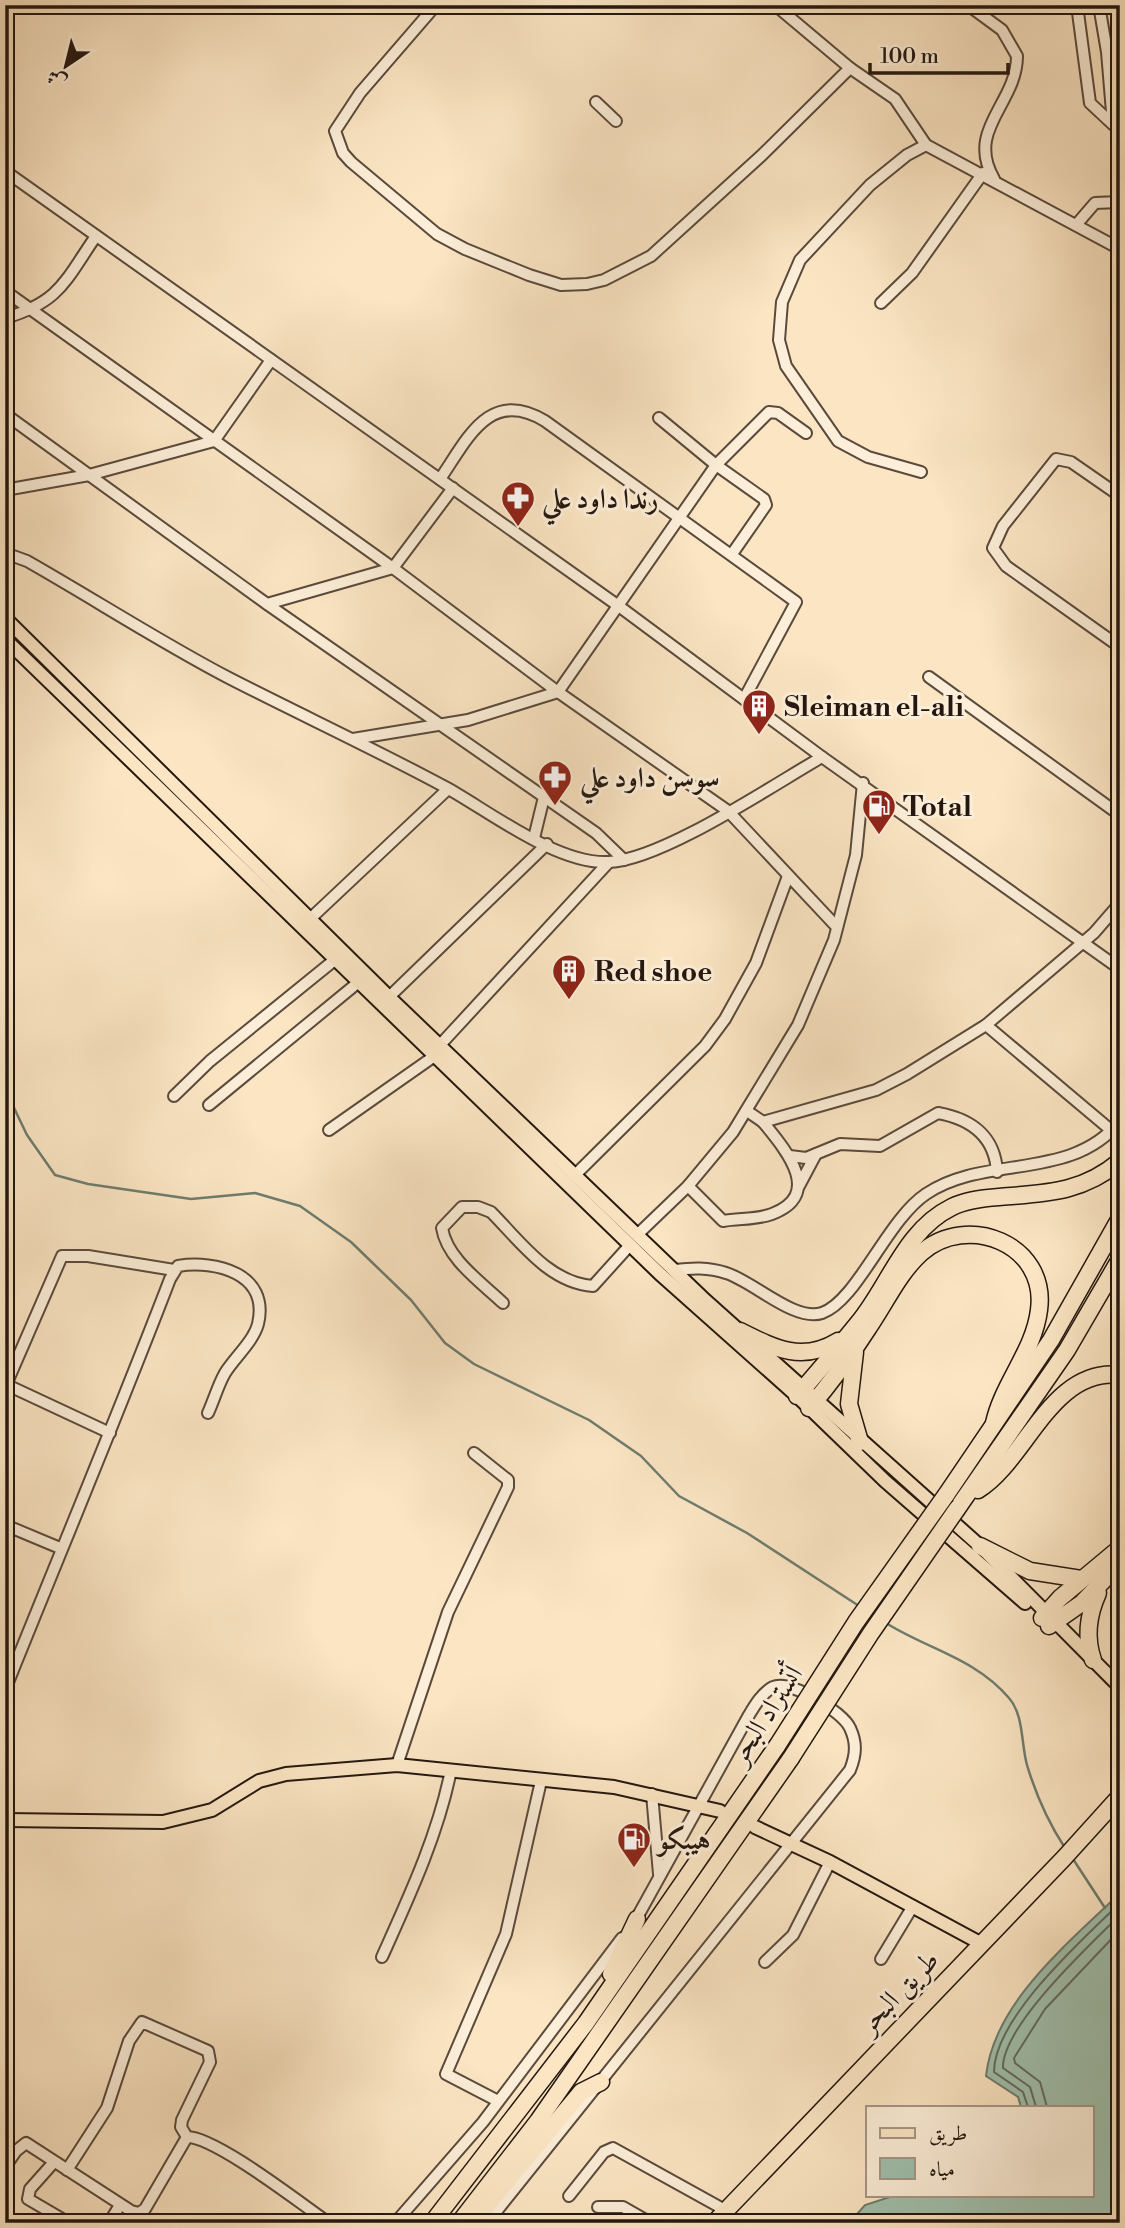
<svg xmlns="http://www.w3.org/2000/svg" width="1125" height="2228" viewBox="0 0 1125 2228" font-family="'Libre Bodoni',Amiri,serif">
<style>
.water{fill:#a0c0ad;stroke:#6e7c6e;stroke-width:2}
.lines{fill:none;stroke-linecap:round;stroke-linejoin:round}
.shore{stroke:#626c5e;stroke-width:2}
.stream{stroke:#6e7c6e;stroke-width:2.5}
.minor-casing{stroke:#5a4a3c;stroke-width:14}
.major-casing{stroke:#24170f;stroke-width:16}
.highway-casing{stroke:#24170f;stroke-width:19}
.minor{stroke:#fceed8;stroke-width:10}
.major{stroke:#fbe5c3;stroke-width:12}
.highway{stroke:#fbe5c3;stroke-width:16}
.highway-bridge-casing{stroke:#24170f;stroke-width:19;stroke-linecap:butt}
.highway-bridge{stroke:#fbe5c3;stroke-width:16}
.labels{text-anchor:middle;stroke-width:6;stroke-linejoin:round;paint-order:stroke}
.poi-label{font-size:28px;font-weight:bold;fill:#24170f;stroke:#fceed8;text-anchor:start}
.street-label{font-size:28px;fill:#24170f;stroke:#fceed8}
</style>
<rect width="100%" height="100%" fill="#fbe5c3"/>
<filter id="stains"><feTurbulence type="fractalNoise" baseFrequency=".00286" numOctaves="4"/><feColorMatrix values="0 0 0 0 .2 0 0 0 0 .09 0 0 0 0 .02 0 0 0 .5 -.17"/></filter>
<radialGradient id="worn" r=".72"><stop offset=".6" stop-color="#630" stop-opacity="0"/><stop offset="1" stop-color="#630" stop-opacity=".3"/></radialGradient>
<path class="water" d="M1120 1893V2223H849L865 2205 896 2195H1092V2107H1021L1018 2097 986 2076C994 2002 1069 1943 1120 1893Z"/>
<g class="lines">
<g class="shore">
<path d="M1028 2107 1023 2092 994 2072C994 2018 1082 1940 1120 1903"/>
<path d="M1036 2107 1030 2087 1003 2068C1002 2026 1090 1945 1120 1915"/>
<path d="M1047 2107 1040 2082 1015 2063 1014 2058 1045 2009 1120 1930"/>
</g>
<g class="stream">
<path d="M5 1089 27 1135 55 1175 88 1184 191 1199 255 1193 300 1206 351 1242 411 1300 445 1343 474 1364 589 1420 641 1456 679 1496 747 1533 859 1606"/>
<path d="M886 1623C927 1649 975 1658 1009 1698 1024 1715 1021 1744 1027 1765 1036 1795 1048 1822 1065 1848"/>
<path d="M1073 1859 1105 1908"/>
</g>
<g class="minor-casing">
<g id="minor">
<path d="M436 5 360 93 335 131 343 153 351 162 437 234 465 249 529 275 561 285 587 284 604 280 651 256 761 156 850 68"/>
<path d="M775 5 850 68 895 99 926 145 1120 249"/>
<path d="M968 5 1002 30 1017 56C1017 104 965 129 994 179"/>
<path d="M1077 5 1090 103 1120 131"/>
<path d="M1099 5 1107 52 1113 124"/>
<path d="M596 102 616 121"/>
<path d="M5 171 620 607 822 757 1120 969"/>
<path d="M1076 225 1095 203 1120 202"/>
<path d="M5 291 393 568 558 692 728 811 835 925"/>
<path d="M881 303 912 273 983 173"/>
<path d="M5 318C60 302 65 281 96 236"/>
<path d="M5 414 267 604 596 833 624 860"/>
<path d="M659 418 716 465 769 412 778 413 806 433"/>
<path d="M921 472 868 457 838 441 786 366 779 340 782 302 800 260 870 185 907 155 926 145"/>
<path d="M440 479C467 440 489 387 545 421L796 602 744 699"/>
<path d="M5 490 89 475 214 441 271 360"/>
<path d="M1120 496 1071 462 1056 459 1003 526 993 548 1006 566 1120 647"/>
<path d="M5 553 27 561C94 599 160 642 229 678 301 715 375 749 447 788 490 812 558 865 609 862 662 860 773 785 822 757"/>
<path d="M267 604 393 568 453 488"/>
<path d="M929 677 1120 815"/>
<path d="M353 739 468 720 558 692 716 465 764 499 766 505 732 554"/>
<path d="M534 838 544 797"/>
<path d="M311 918 448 789"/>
<path d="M389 997 547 844"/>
<path d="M986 1025 1112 1131"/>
<path d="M440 1045 608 863"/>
<path d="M174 1096 210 1061 337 958"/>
<path d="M209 1105 360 981"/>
<path d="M747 1111 763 1122 876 1090 907 1074 986 1025 1094 933 1120 903"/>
<path d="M329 1130 436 1055"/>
<path d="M790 1156 806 1158 840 1144 880 1146 938 1113C971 1119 995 1136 997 1172"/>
<path d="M575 1175 705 1046 725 1019 756 963 788 876"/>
<path d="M688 1186 723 1221C739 1218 756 1220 772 1214 825 1194 784 1148 763 1122"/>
<path d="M799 1186 816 1154"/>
<path d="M638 1234 688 1186 733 1132 798 1025 834 940 856 855 863 783"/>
<path d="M674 1270C692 1268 708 1267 726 1273 753 1281 794 1322 822 1313 857 1301 887 1220 926 1194 985 1154 1071 1182 1120 1121"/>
<path d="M503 1303C481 1282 447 1259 442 1228L462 1207H478L491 1212C520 1241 549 1283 593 1286L630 1245"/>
<path d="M5 1384 110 1433"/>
<path d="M5 1387 62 1256H88L174 1270"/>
<path d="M5 1525 60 1548"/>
<path d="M5 1690C60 1553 117 1417 170 1279L178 1266C215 1260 270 1273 258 1324 253 1342 235 1357 225 1373 218 1385 214 1400 208 1413"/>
<path d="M397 1765 448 1612 508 1487V1480L474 1453"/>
<path d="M652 1794 659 1874"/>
<path d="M382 1957C409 1897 438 1835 451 1770"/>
<path d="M881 1959 913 1906"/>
<path d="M765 1962 793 1935 830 1862"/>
<path d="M498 2101 446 2074 506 1934 541 1781"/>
<path d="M54 2162 30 2189 28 2199 69 2223"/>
<path d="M5 2167 16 2151 26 2143 131 2211 139 2213 145 2209 187 2137C216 2137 301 2204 329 2223"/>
<path d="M67 2170 107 2108 129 2041 142 2022 208 2051 210 2062 182 2120 181 2127 187 2137"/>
<path d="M569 2196 604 2152 613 2148 725 2210"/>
<path d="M598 2207H623L651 2223"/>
<path d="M109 2223 120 2205"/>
<path d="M395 2223 483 2122 622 1938"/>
<path d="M487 2223 850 1770C856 1755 857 1743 850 1728 843 1712 790 1679 773 1687 762 1693 755 1705 749 1715L634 1923"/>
</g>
</g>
<g class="major-casing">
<g id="major">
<path d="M5 618 389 997 705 1300 980 1546 1120 1687"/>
<path d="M5 639 660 1274 797 1396 885 1481 1025 1603"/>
<path d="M5 1820 163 1822 212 1810 259 1781 286 1774 397 1765 614 1787 720 1811"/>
<path d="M755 1827 830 1862 982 1944"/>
</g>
</g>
<g class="highway-casing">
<g id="highway">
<path d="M740 1331C774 1348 802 1363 838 1341"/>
<path d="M855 1352 849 1404 860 1442"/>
<path d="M797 1396C818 1372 839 1347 859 1322 890 1284 905 1230 952 1207 966 1200 984 1198 999 1197 1046 1193 1082 1193 1120 1161"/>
<path d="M809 1408C831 1383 851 1355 869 1327 886 1302 899 1273 921 1253 967 1212 1048 1244 1039 1310 1034 1351 1003 1383 994 1423"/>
<path d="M978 1490C1026 1461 1051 1367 1120 1375"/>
<path d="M946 1495 1051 1340 1120 1218"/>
<path d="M957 1509 1067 1350 1120 1259"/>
<path d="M980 1546 1030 1571 1081 1579"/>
<path d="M1042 1618 1060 1598 1120 1548"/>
<path d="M1049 1626 1082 1603 1120 1563"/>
<path d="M1093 1660C1085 1637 1088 1615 1098 1593"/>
<path d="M611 1974 637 1919"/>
<path d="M474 2221 581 2092 601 2082"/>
<path d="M432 2223 586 2023 777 1746"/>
<path d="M459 2223 538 2121 791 1758"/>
<path d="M714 2223 1064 1858 1120 1796"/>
</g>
</g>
<use href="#minor" class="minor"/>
<use href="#major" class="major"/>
<use href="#highway" class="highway"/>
<g class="highway-bridge-casing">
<g id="highway-bridge">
<path d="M777 1746 856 1622 946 1495"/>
<path d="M791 1758 871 1633 957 1509"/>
</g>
</g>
<use href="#highway-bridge" class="highway-bridge"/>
</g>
<defs>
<g id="pharmacy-pin" transform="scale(1.75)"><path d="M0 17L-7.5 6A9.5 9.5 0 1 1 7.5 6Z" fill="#8f2418" stroke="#fceed8"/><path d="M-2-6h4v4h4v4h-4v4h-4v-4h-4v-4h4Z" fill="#fff"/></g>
<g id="building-pin" transform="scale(1.75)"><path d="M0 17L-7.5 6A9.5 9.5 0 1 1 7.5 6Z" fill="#8f2418" stroke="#fceed8"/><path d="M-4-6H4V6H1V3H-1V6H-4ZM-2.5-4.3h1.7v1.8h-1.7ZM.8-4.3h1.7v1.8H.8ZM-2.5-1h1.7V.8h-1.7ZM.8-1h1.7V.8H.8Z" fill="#fff"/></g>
<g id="fuel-pin" transform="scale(1.75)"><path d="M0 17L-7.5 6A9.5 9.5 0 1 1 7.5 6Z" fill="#8f2418" stroke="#fceed8"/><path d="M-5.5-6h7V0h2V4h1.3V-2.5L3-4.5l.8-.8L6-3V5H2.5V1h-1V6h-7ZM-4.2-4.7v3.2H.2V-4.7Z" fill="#fff"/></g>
</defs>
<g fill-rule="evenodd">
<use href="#pharmacy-pin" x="518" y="498"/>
<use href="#building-pin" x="759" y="706"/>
<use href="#pharmacy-pin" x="555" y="777"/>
<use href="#fuel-pin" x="879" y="806"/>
<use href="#building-pin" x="569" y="971"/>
<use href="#fuel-pin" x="634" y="1839"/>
</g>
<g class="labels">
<g class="poi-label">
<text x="542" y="508">رندا داود علي</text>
<text x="784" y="716">Sleiman el-ali</text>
<text x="580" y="787">سوسن داود علي</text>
<text x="903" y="816">Total</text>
<text x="594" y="981">Red shoe</text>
<text x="658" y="1849">هيبكو</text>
</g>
<g class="street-label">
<text transform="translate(765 1714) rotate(-57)" y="10">أتستراد البحر</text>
<text transform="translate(898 1991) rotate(-46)" y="10">طريق البحر</text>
</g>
</g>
<rect width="1125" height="2228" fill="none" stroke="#fbe5c3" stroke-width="28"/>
<rect x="7" y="7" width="1111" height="2214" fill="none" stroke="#24170f" stroke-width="3.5"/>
<rect x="14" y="14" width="1097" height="2200" fill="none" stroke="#24170f" stroke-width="2"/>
<rect x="866" y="2106" width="228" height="91" fill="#fceed8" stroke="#a69888" stroke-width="2"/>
<rect x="880" y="2128" width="35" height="10" fill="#fbe5c3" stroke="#a69888" stroke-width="2"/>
<text x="929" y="2140" font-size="21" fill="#24170f">طريق</text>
<rect x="880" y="2158" width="35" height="21" fill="#a0c0ad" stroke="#a69888" stroke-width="2"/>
<text x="929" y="2176" font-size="21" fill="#24170f">مياه</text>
<g transform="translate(66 66) rotate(215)" stroke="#fceed8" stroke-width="5" paint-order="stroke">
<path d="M0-5L12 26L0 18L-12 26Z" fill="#24170f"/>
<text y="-10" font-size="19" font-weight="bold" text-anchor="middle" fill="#24170f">ش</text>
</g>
<path d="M870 63v10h138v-10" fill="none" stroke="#24170f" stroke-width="3.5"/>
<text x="880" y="63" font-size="21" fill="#24170f" stroke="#fceed8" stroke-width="5" paint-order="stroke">100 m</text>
<rect width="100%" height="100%" filter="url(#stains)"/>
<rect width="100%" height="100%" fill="url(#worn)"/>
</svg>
